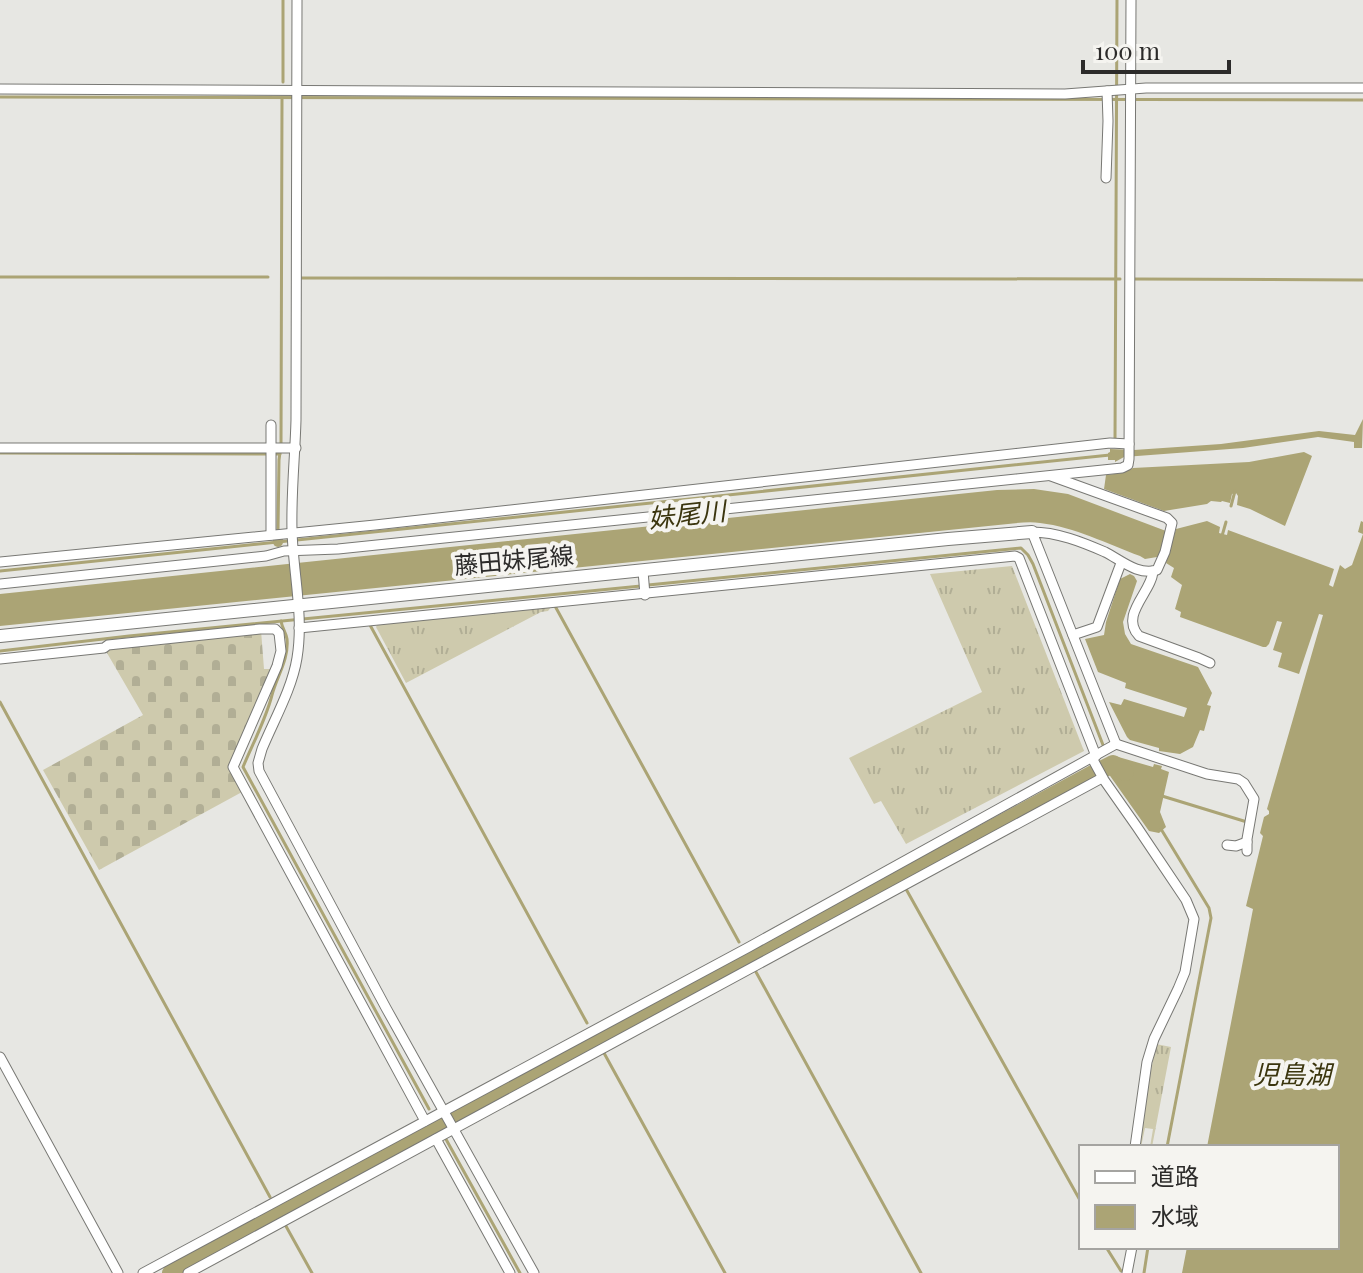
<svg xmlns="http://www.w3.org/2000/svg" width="1363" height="1273" viewBox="0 0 1363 1273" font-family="'Playfair Display','Noto Sans JP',serif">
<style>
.grass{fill:url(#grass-tufts)}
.cemetery{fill:url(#cemetery-stones)}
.water{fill:#aba475}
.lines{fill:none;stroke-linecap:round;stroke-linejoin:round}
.stream{stroke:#aba475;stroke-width:3}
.canal{stroke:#aba475;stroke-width:10}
.river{stroke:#aba475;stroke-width:18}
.minor-casing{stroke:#787874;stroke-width:11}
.secondary-casing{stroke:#787874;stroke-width:14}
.minor{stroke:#fff;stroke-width:9}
.secondary{stroke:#fff;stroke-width:12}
.labels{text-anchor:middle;stroke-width:8;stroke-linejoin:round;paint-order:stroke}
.street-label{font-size:24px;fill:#2c2b2a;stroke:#f5f4f0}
.water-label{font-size:26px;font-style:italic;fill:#3b350e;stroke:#f5f4f0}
</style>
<defs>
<pattern id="grass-tufts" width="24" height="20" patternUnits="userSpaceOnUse" patternTransform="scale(2)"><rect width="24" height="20" fill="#cecaad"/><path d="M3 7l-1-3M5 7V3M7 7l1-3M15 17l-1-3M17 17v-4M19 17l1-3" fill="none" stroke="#b1ae95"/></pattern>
<pattern id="cemetery-stones" width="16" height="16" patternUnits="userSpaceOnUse" patternTransform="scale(2)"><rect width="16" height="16" fill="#cecaad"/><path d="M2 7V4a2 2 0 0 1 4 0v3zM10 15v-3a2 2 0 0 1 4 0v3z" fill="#b1ae95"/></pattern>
</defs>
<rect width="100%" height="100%" fill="#e7e7e3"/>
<g class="grass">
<path d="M1012 566 1084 751 906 844 881 801 874 804 849 758 982 692 930 574Z"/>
<path d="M552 606 548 611 541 612 406 683 376 627 378 623Z"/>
<path d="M1156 1044 1171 1047 1152 1147H1150L1153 1129 1145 1128 1141 1147H1137Z"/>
</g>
<path class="cemetery" d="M261 630 264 669H273L230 765 242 792 99 870 43 770 143 715 107 653 109 646Z"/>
<g class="water">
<path d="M1363 419 1362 448H1354V442L1318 437 1243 448 1124 457 1115 462V460H1108V453L1110 452V449L1134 450 1221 444 1319 431 1355 435Z"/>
<path d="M1304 452 1312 456 1285 526 1250 509 1237 505 1238 496 1236 493 1232 494 1230 503 1222 501 1221 502 1211 501 1207 504 1164 511 1104 489 1106 475 1122 473 1133 468 1249 462Z"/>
<path d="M1034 489 1068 494 1166 531 1161 552 1157 557 1145 559 1140 556C1107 544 1075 527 1040 523 1030 521 1018 523 1008 524L0 626V594L997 490Z"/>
<path d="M1207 521 1220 527 1219 533 1227 535 1228 530 1334 569 1329 585 1333 587 1340 565 1345 569 1352 565 1363 534 1358 532 1361 521 1363 522V1273H1182L1187 1247H1337V1147H1207L1253 909 1246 906 1263 836 1260 833 1264 817 1269 814V811L1267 809 1323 615 1319 614 1299 674 1278 667 1282 653 1273 650 1282 622 1277 621 1269 644 1266 647H1263L1180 617 1181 612 1175 609 1182 585 1171 577 1174 568 1166 563 1176 529Z"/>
<path d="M1130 574 1134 576 1137 581 1123 622 1125 634 1131 644 1198 667 1212 693 1207 705 1211 706 1204 731 1200 730 1193 747 1180 754 1159 751V748L1130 740 1127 737 1109 702 1121 705 1124 699 1184 717 1187 708 1125 688 1126 683 1098 672 1085 639 1104 635 1106 622 1120 579Z"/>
<path d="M1115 756 1153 767 1154 764 1162 766 1161 769 1169 772 1160 812 1166 827 1159 833 1149 831 1108 773 1105 774 1104 772 1107 769 1104 764 1101 765 1100 763Z"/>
</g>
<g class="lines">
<g class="stream">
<path d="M283 82V0"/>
<path d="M0 97 1363 100"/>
<path d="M0 277H268"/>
<path d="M300 278 1120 279"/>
<path d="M1135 279 1363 280"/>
<path d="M1115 439 1117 0"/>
<path d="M0 453 280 454"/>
<path d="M1231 506 1235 491"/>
<path d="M278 530 279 460 281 444 282 98"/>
<path d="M1222 536 1226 522"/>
<path d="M0 571 1110 455"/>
<path d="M648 585 1021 548 1028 555 1033 564 1103 745"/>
<path d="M555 606 739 942"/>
<path d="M281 621C282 628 286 632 287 639 289 659 277 676 272 695 266 719 253 743 243 767L429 1109"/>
<path d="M370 625 587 1023"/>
<path d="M0 651 129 636 641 586"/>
<path d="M0 702 270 1197"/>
<path d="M1162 796 1247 822"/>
<path d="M1161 829 1209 908 1211 918 1167 1147"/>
<path d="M906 889 1081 1202"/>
<path d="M747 955 751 963"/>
<path d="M756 972 921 1273"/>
<path d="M604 1053 725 1273"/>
<path d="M437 1123 520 1273"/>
<path d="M277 1210 312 1273"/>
<path d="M1106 1247 1121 1271"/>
<path d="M1144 1273 1148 1247"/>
</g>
<path class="canal" d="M278 542V540"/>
<path class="river" d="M171 1273 1095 773 1113 764 1125 772"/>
<g class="minor-casing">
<g id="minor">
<path d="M297 0 296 420C295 457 291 493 292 530 293 572 304 616 297 658 292 689 274 720 262 749L258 763 259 771 386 1008 534 1273"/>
<path d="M0 89 1065 94 1146 88H1363"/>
<path d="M1106 178 1108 121 1107 91"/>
<path d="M271 425V535"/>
<path d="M0 448H296"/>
<path d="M0 562 375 525 1110 443 1129 444"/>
<path d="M643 571 645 595"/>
<path d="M1153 571C1152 592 1119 615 1139 636L1199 658 1210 663"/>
<path d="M0 584 266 556 284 551 338 549 1122 468 1128 465 1129 459 1131 0"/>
<path d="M299 628 1015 556 1019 558 1096 756"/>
<path d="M1073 635 1097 627 1121 563"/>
<path d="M0 659 104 648 108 645 260 629H275L279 633 281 651 277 666 233 767 425 1121"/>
<path d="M1116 744 1207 774 1238 779 1244 783 1254 799 1247 839V851"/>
<path d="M1092 758 1104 780 1137 827 1186 900 1194 919 1185 972 1178 989 1154 1039 1147 1062 1135 1147"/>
<path d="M1227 845 1236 846 1247 842"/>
<path d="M0 1057 118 1273"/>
<path d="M436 1139 510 1273"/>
<path d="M143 1273 749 947 1116 744 1032 532C1057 532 1082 542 1105 552 1121 560 1138 576 1157 570L1165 552 1172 523 1167 518 1051 476"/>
<path d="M188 1273 1102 778"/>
<path d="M1127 1273 1132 1247"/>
</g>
</g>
<g class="secondary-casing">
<path id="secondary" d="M0 636C316 605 632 572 948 539L1032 532"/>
</g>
<use href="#minor" class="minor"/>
<use href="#secondary" class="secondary"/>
</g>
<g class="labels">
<g class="street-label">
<text transform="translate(514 561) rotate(-5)" y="8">藤田妹尾線</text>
</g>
<g class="water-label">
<text transform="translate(687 515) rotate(-6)" y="9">妹尾川</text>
<text x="1292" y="1084">児島湖</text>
</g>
</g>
<rect x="1079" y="1145" width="260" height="104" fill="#f5f4f0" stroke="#a5a4a1" stroke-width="2"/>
<rect x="1095" y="1171" width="40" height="12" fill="#ffffff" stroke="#a5a4a1" stroke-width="2"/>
<text x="1151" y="1185" font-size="24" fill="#2c2b2a">道路</text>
<rect x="1095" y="1205" width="40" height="24" fill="#aba475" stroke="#a5a4a1" stroke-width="2"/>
<text x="1151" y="1225" font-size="24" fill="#2c2b2a">水域</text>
<path d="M1083 60v12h146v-12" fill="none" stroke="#2c2b2a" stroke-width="4"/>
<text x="1095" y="60" font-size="24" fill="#2c2b2a" stroke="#f5f4f0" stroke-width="6" paint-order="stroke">100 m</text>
</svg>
